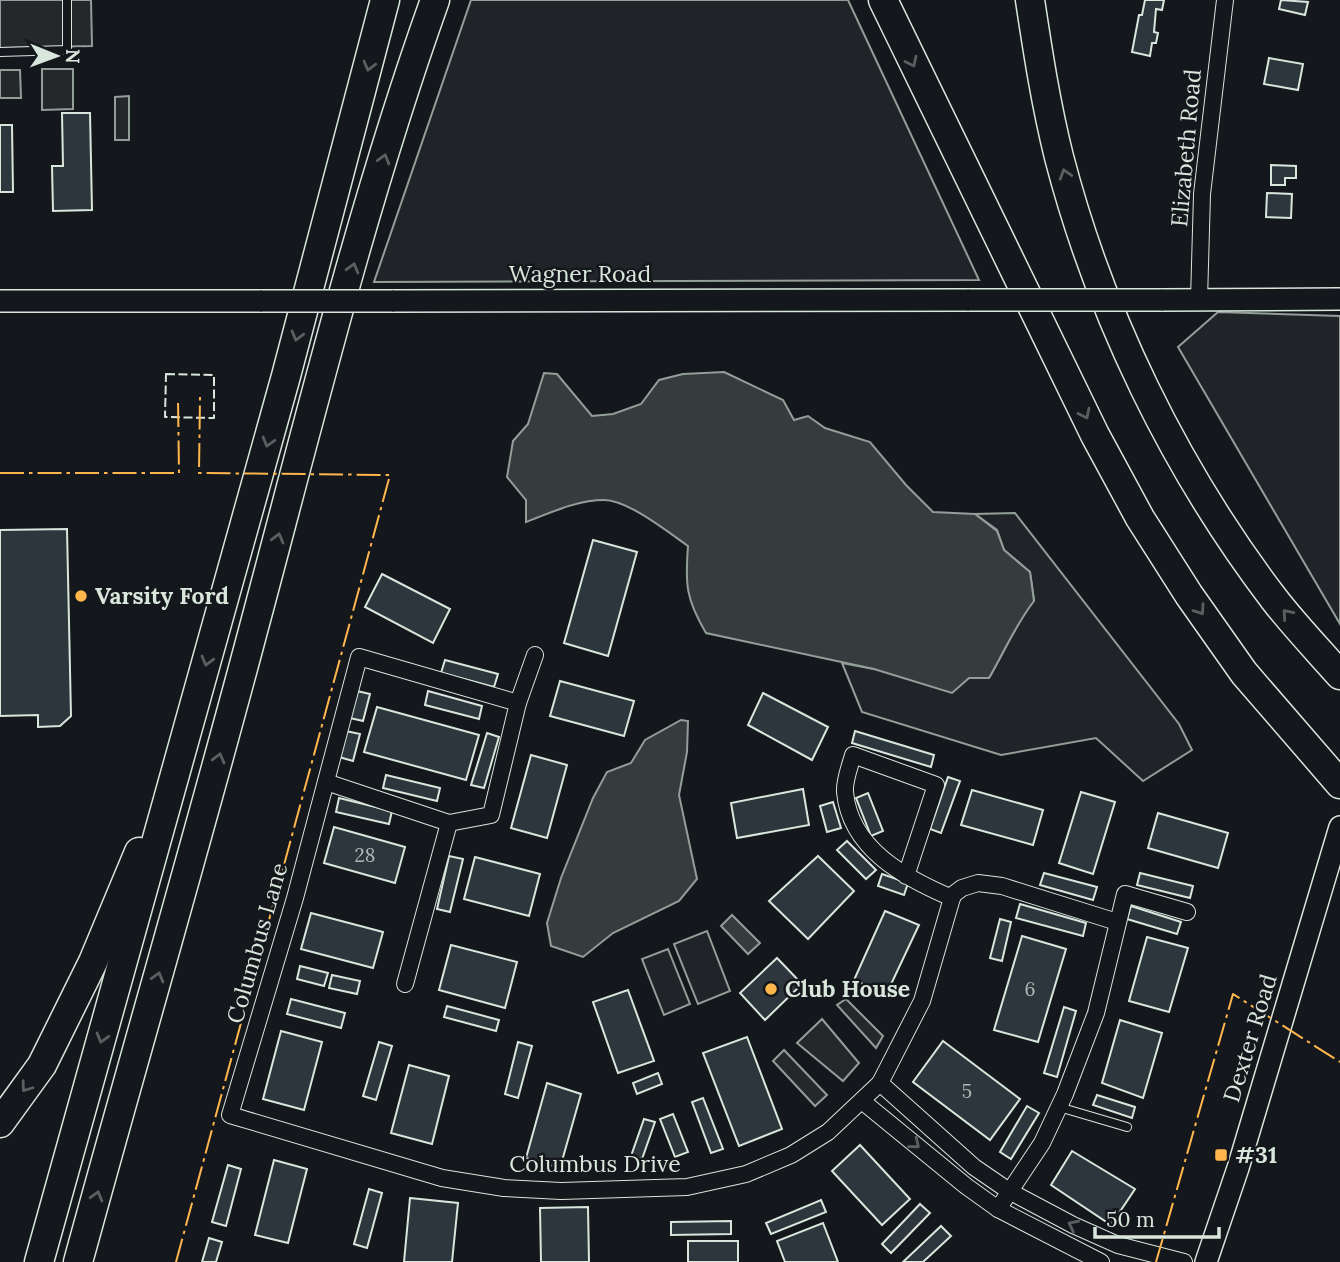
<svg xmlns="http://www.w3.org/2000/svg" width="1340" height="1262" viewBox="0 0 1340 1262" font-family="Lora,serif">
<style>
.green{fill:#202428;stroke:#939e99;stroke-width:2}
.parking{fill:#24282b;stroke:#939e99;stroke-width:2}
.water{fill:#363b3e;stroke:#939e99;stroke-width:2}
.building{fill:#2c363c;stroke:#d8e6dc;stroke-width:2}
.lines{fill:none;stroke-linecap:round;stroke-linejoin:round}
.lane-casing{stroke:#d8e6dc;stroke-width:10}
.street-casing{stroke:#d8e6dc;stroke-width:18}
.secondary-casing{stroke:#d8e6dc;stroke-width:24}
.highway-casing{stroke:#d8e6dc;stroke-width:31}
.lane{stroke:#14181c;stroke-width:8}
.street{stroke:#14181c;stroke-width:16}
.secondary{stroke:#14181c;stroke-width:21}
.highway{stroke:#14181c;stroke-width:28}
.secondary-bridge-casing{stroke:#d8e6dc;stroke-width:24;stroke-linecap:butt}
.secondary-bridge{stroke:#14181c;stroke-width:21}
.fence{stroke:#d8e6dc;stroke-width:2;stroke-dasharray:9 3.5;stroke-linecap:butt}
.power{stroke:#ffb74d;stroke-width:2;stroke-dasharray:24 5 3.5 5;stroke-linecap:butt}
.oneway{stroke:#59605f}
.poi-dot{fill:#ffb74d;stroke:#14181c;stroke-width:2.5}
.labels{text-anchor:middle;stroke-width:5;stroke-linejoin:round;paint-order:stroke}
.number-label{font-size:19px;fill:#adbab4}
.street-label{font-size:23px;fill:#d8e6dc;stroke:#14181c}
.poi-label{font-size:23px;font-weight:bold;fill:#d8e6dc;stroke:#14181c;text-anchor:start}
</style>
<rect width="100%" height="100%" fill="#14181c"/>
<g class="green">
<path d="M471 0H848L979 280 374 282Z"/>
<path d="M1218 312 1340 316V624L1178 347Z"/>
<path d="M1015 513 1179 724 1192 750 1143 781 1096 738 1001 755 862 712 842 663 874 669 989 678C1004 652 1016 624 1034 600L1030 572 1004 550 997 530 975 514Z"/>
<path d="M707 931 730 991 698 1004 674 944Z"/>
<path d="M668 949 690 1004 664 1015 642 959Z"/>
</g>
<g class="parking">
<path d="M0 0H91L92 46 0 48Z"/>
<path d="M42 69H73V109L42 110Z"/>
<path d="M0 70H20L21 98H0Z"/>
<path d="M129 96V140H115V97Z"/>
<path d="M846 999 883 1036 876 1048 837 1005Z"/>
<path d="M822 1019 859 1063 843 1081 797 1043Z"/>
<path d="M784 1050 827 1095 815 1106 773 1061Z"/>
</g>
<g class="water">
<path d="M724 372 783 400 794 420 808 416 825 428 870 442 906 485 933 512 975 514 997 531 1004 550 1030 572 1034 601C1016 624 1004 652 989 678H969L952 693 874 669 706 633C686 599 685 585 688 546 668 532 628 500 604 500 577 500 550 513 526 522V500L507 477 513 441 528 424 544 373 557 374 592 416 613 414 641 404 659 380 683 374Z"/>
<path d="M681 720 688 721 687 752 679 795 697 879 679 901 613 933 583 957 551 946 547 923 561 878 593 798 607 772 631 763 645 740Z"/>
<path d="M732 915 760 943 748 954 721 926Z"/>
</g>
<g class="building">
<path d="M1145 0H1164L1162 10 1156 9 1154 32 1158 33 1156 43H1152L1150 56 1132 52 1139 15H1142Z"/>
<path d="M1281 0 1308 2 1305 15 1279 9Z"/>
<path d="M1269 58 1303 64 1298 90 1264 84Z"/>
<path d="M62 113H90L92 210 53 211 52 166H63Z"/>
<path d="M0 125H12L13 192H0Z"/>
<path d="M1271 165 1296 166V178H1285V185H1271Z"/>
<path d="M1267 193 1292 194 1291 218 1266 217Z"/>
<path d="M67 529 71 716 60 726 38 727V715L0 716V530Z"/>
<path d="M593 540 637 552 608 656 564 643Z"/>
<path d="M382 574 450 609 433 643 365 607Z"/>
<path d="M445 660 498 674 494 687 441 673Z"/>
<path d="M560 681 634 701 624 736 550 716Z"/>
<path d="M357 691 370 694 363 721 350 718Z"/>
<path d="M428 691 482 706 479 719 425 705Z"/>
<path d="M763 693 828 727 812 760 748 725Z"/>
<path d="M377 707 479 735 466 780 364 752Z"/>
<path d="M346 731 360 734 353 761 339 757Z"/>
<path d="M855 731 934 755 931 767 852 743Z"/>
<path d="M487 733 499 737 484 788 471 785Z"/>
<path d="M531 755 567 765 547 838 511 828Z"/>
<path d="M386 775 440 788 437 801 383 788Z"/>
<path d="M948 777 960 781 941 833 930 829Z"/>
<path d="M803 789 809 825 737 838 731 803Z"/>
<path d="M972 790 1043 810 1033 845 961 825Z"/>
<path d="M1081 792 1115 802 1093 874 1059 863Z"/>
<path d="M868 793 883 831 871 836 856 798Z"/>
<path d="M339 798 392 811 389 824 336 812Z"/>
<path d="M833 802 841 828 827 832 820 806Z"/>
<path d="M1158 813 1228 833 1218 868 1148 848Z"/>
<path d="M334 827 405 847 395 883 324 863Z"/>
<path d="M847 841 876 870 866 879 837 850Z"/>
<path d="M449 856 463 859 450 912 437 909Z"/>
<path d="M818 856 854 891 808 939 769 901Z"/>
<path d="M475 857 540 874 529 916 464 899Z"/>
<path d="M1044 873 1097 887 1093 900 1040 885Z"/>
<path d="M1140 873 1193 886 1190 898 1137 885Z"/>
<path d="M882 874 908 883 904 895 878 886Z"/>
<path d="M1020 904 1086 923 1083 936 1016 918Z"/>
<path d="M1131 906 1181 922 1177 934 1127 919Z"/>
<path d="M885 911 919 925 886 995 854 980Z"/>
<path d="M311 913 383 932 373 968 301 949Z"/>
<path d="M1000 919 1011 922 1002 961 990 958Z"/>
<path d="M1022 936 1066 949 1038 1042 994 1030Z"/>
<path d="M1147 937 1188 948 1169 1012 1129 1001Z"/>
<path d="M451 945 517 962 505 1008 439 990Z"/>
<path d="M777 958 802 984 765 1020 740 993Z"/>
<path d="M300 966 328 973 324 986 297 979Z"/>
<path d="M332 975 360 981 357 994 329 988Z"/>
<path d="M628 990 654 1061 618 1073 593 1002Z"/>
<path d="M291 999 345 1013 341 1028 287 1014Z"/>
<path d="M447 1006 499 1020 496 1031 444 1017Z"/>
<path d="M1064 1007 1076 1011 1057 1077 1044 1073Z"/>
<path d="M1120 1020 1162 1033 1143 1098 1102 1083Z"/>
<path d="M281 1031 322 1042 304 1110 263 1099Z"/>
<path d="M747 1037 782 1129 739 1146 703 1053Z"/>
<path d="M943 1041 1020 1099 990 1140 913 1082Z"/>
<path d="M379 1042 392 1046 376 1100 363 1096Z"/>
<path d="M518 1042 532 1046 518 1098 505 1094Z"/>
<path d="M409 1065 449 1076 432 1144 391 1133Z"/>
<path d="M658 1073 662 1084 637 1094 633 1083Z"/>
<path d="M547 1083 581 1094 560 1168 526 1158Z"/>
<path d="M1097 1095 1135 1107 1132 1118 1093 1105Z"/>
<path d="M703 1098 723 1149 711 1153 692 1102Z"/>
<path d="M1027 1106 1039 1113 1011 1159 1000 1152Z"/>
<path d="M673 1114 688 1152 675 1157 660 1119Z"/>
<path d="M644 1119 655 1122 642 1159 631 1156Z"/>
<path d="M860 1145 910 1199 882 1225 832 1171Z"/>
<path d="M1072 1151 1135 1189 1111 1225 1051 1185Z"/>
<path d="M274 1160 307 1169 288 1243 255 1235Z"/>
<path d="M228 1165 241 1169 226 1226 212 1222Z"/>
<path d="M369 1189 382 1193 367 1248 354 1244Z"/>
<path d="M410 1198 458 1203 452 1262H404Z"/>
<path d="M821 1200 826 1212 771 1234 766 1223Z"/>
<path d="M920 1204 930 1213 891 1253 882 1244Z"/>
<path d="M588 1207 589 1262H541L540 1208Z"/>
<path d="M731 1221V1234L671 1235V1222Z"/>
<path d="M823 1223 838 1262H785L777 1241Z"/>
<path d="M941 1226 951 1236 923 1262H903Z"/>
<path d="M209 1238 222 1242 216 1262H202Z"/>
<rect x="688" y="1241" width="50" height="21"/>
</g>
<g class="lines">
<g class="lane-casing">
<g id="lane">
<path d="M0 52 67 50V0"/>
<path d="M1059 1107 1127 1127"/>
</g>
</g>
<g class="street-casing">
<g id="street">
<path d="M1199 300 1202 194 1225 0"/>
<path d="M535 655 518 703 359 657 295 898 230 1115 442 1178 504 1188 561 1191 687 1187 746 1174 791 1155 828 1132 880 1083 922 1001 952 898 950 897 962 888 978 883 1002 886 1117 922"/>
<path d="M326 782 449 823 491 815 518 703"/>
<path d="M906 876 936 785 853 755C850 766 844 781 845 792 850 849 905 878 952 898"/>
<path d="M405 984 449 823"/>
<path d="M880 1083 974 1167 1009 1191 1073 1225 1118 1245 1184 1262"/>
<path d="M862 1101 966 1186 998 1209 1101 1262"/>
<path d="M998 1209 1042 1143 1065 1094 1096 1013 1125 894 1187 912"/>
</g>
</g>
<g class="secondary-casing">
<g id="secondary">
<path d="M1161 300 1340 299"/>
<path d="M0 301H262"/>
<path d="M392 301 969 300"/>
<path d="M1206 1262 1238 1168 1340 827"/>
</g>
</g>
<g class="highway-casing">
<g id="highway">
<path d="M883 0 1095 435 1140 518 1189 595 1244 673 1340 784"/>
<path d="M1030 0C1038 53 1046 105 1059 157 1100 315 1175 469 1274 599 1294 625 1318 650 1340 675"/>
<path d="M0 1123 42 1065 93 962 139 852"/>
<path d="M39 1262 286 376 385 0"/>
<path d="M78 1262C136 1050 198 839 254 627 310 418 362 204 435 0"/>
</g>
</g>
<use href="#lane" class="lane"/>
<use href="#street" class="street"/>
<use href="#secondary" class="secondary"/>
<use href="#highway" class="highway"/>
<g class="secondary-bridge-casing">
<g id="secondary-bridge">
<path d="M969 300H1161"/>
<path d="M262 301H392"/>
</g>
</g>
<use href="#secondary-bridge" class="secondary-bridge"/>
<path class="fence" d="M166 374 214 375V418L165 417Z"/>
<g class="power">
<path d="M0 473H179L178 398"/>
<path d="M176 1262 390 475 199 473 200 397"/>
<path d="M1156 1262 1233 994 1340 1062"/>
</g>
</g>
<defs><path id="oneway-chevron" d="M-2-3.5L2.5 0L-2 3.5" fill="none" stroke-width="1.6" stroke-linecap="round" stroke-linejoin="round" transform="scale(1.75)"/></defs>
<g class="oneway">
<use href="#oneway-chevron" transform="translate(912 62) rotate(64)"/>
<use href="#oneway-chevron" transform="translate(369 66) rotate(105)"/>
<use href="#oneway-chevron" transform="translate(384 159) rotate(-74)"/>
<use href="#oneway-chevron" transform="translate(1065 174) rotate(-107)"/>
<use href="#oneway-chevron" transform="translate(353 268) rotate(-74)"/>
<use href="#oneway-chevron" transform="translate(297 336) rotate(105)"/>
<use href="#oneway-chevron" transform="translate(1085 414) rotate(64)"/>
<use href="#oneway-chevron" transform="translate(268 442) rotate(106)"/>
<use href="#oneway-chevron" transform="translate(278 538) rotate(-75)"/>
<use href="#oneway-chevron" transform="translate(1200 610) rotate(55)"/>
<use href="#oneway-chevron" transform="translate(1287 614) rotate(-131)"/>
<use href="#oneway-chevron" transform="translate(207 661) rotate(105)"/>
<use href="#oneway-chevron" transform="translate(219 758) rotate(-75)"/>
<use href="#oneway-chevron" transform="translate(158 977) rotate(-74)"/>
<use href="#oneway-chevron" transform="translate(102 1038) rotate(106)"/>
<use href="#oneway-chevron" transform="translate(26 1087) rotate(126)"/>
<use href="#oneway-chevron" transform="translate(915 1144) rotate(39)"/>
<use href="#oneway-chevron" transform="translate(97 1196) rotate(-74)"/>
<use href="#oneway-chevron" transform="translate(1073 1225) rotate(-154)"/>
</g>
<g class="poi-dot">
<circle cx="81" cy="596" r="7"/>
<circle cx="771" cy="989" r="7"/>
<rect x="1214" y="1148" width="14" height="14" rx="3.5"/>
</g>
<g class="labels">
<g class="number-label">
<text x="365" y="862">28</text>
<text x="1030" y="996">6</text>
<text x="967" y="1098">5</text>
</g>
<g class="street-label">
<text transform="translate(1186 148) rotate(-85)" y="8">Elizabeth Road</text>
<text x="580" y="282">Wagner Road</text>
<text transform="translate(257 943) rotate(-74)" y="8">Columbus Lane</text>
<text transform="translate(1250 1038) rotate(-73)" y="8">Dexter Road</text>
<text x="595" y="1172">Columbus Drive</text>
</g>
<g class="poi-label">
<text x="95" y="604">Varsity Ford</text>
<text x="785" y="997">Club House</text>
<text x="1235" y="1163">#31</text>
</g>
</g>
<g transform="translate(56 56) rotate(91)" stroke="#14181c" stroke-width="5" paint-order="stroke">
<path d="M0-5L12 26L0 18L-12 26Z" fill="#d8e6dc"/>
<text y="-10" font-size="19" font-weight="bold" text-anchor="middle" fill="#d8e6dc">N</text>
</g>
<path d="M1095 1227v10h124v-10" fill="none" stroke="#d8e6dc" stroke-width="3.5"/>
<text x="1106" y="1227" font-size="21" fill="#d8e6dc" stroke="#14181c" stroke-width="5" paint-order="stroke">50 m</text>
</svg>
